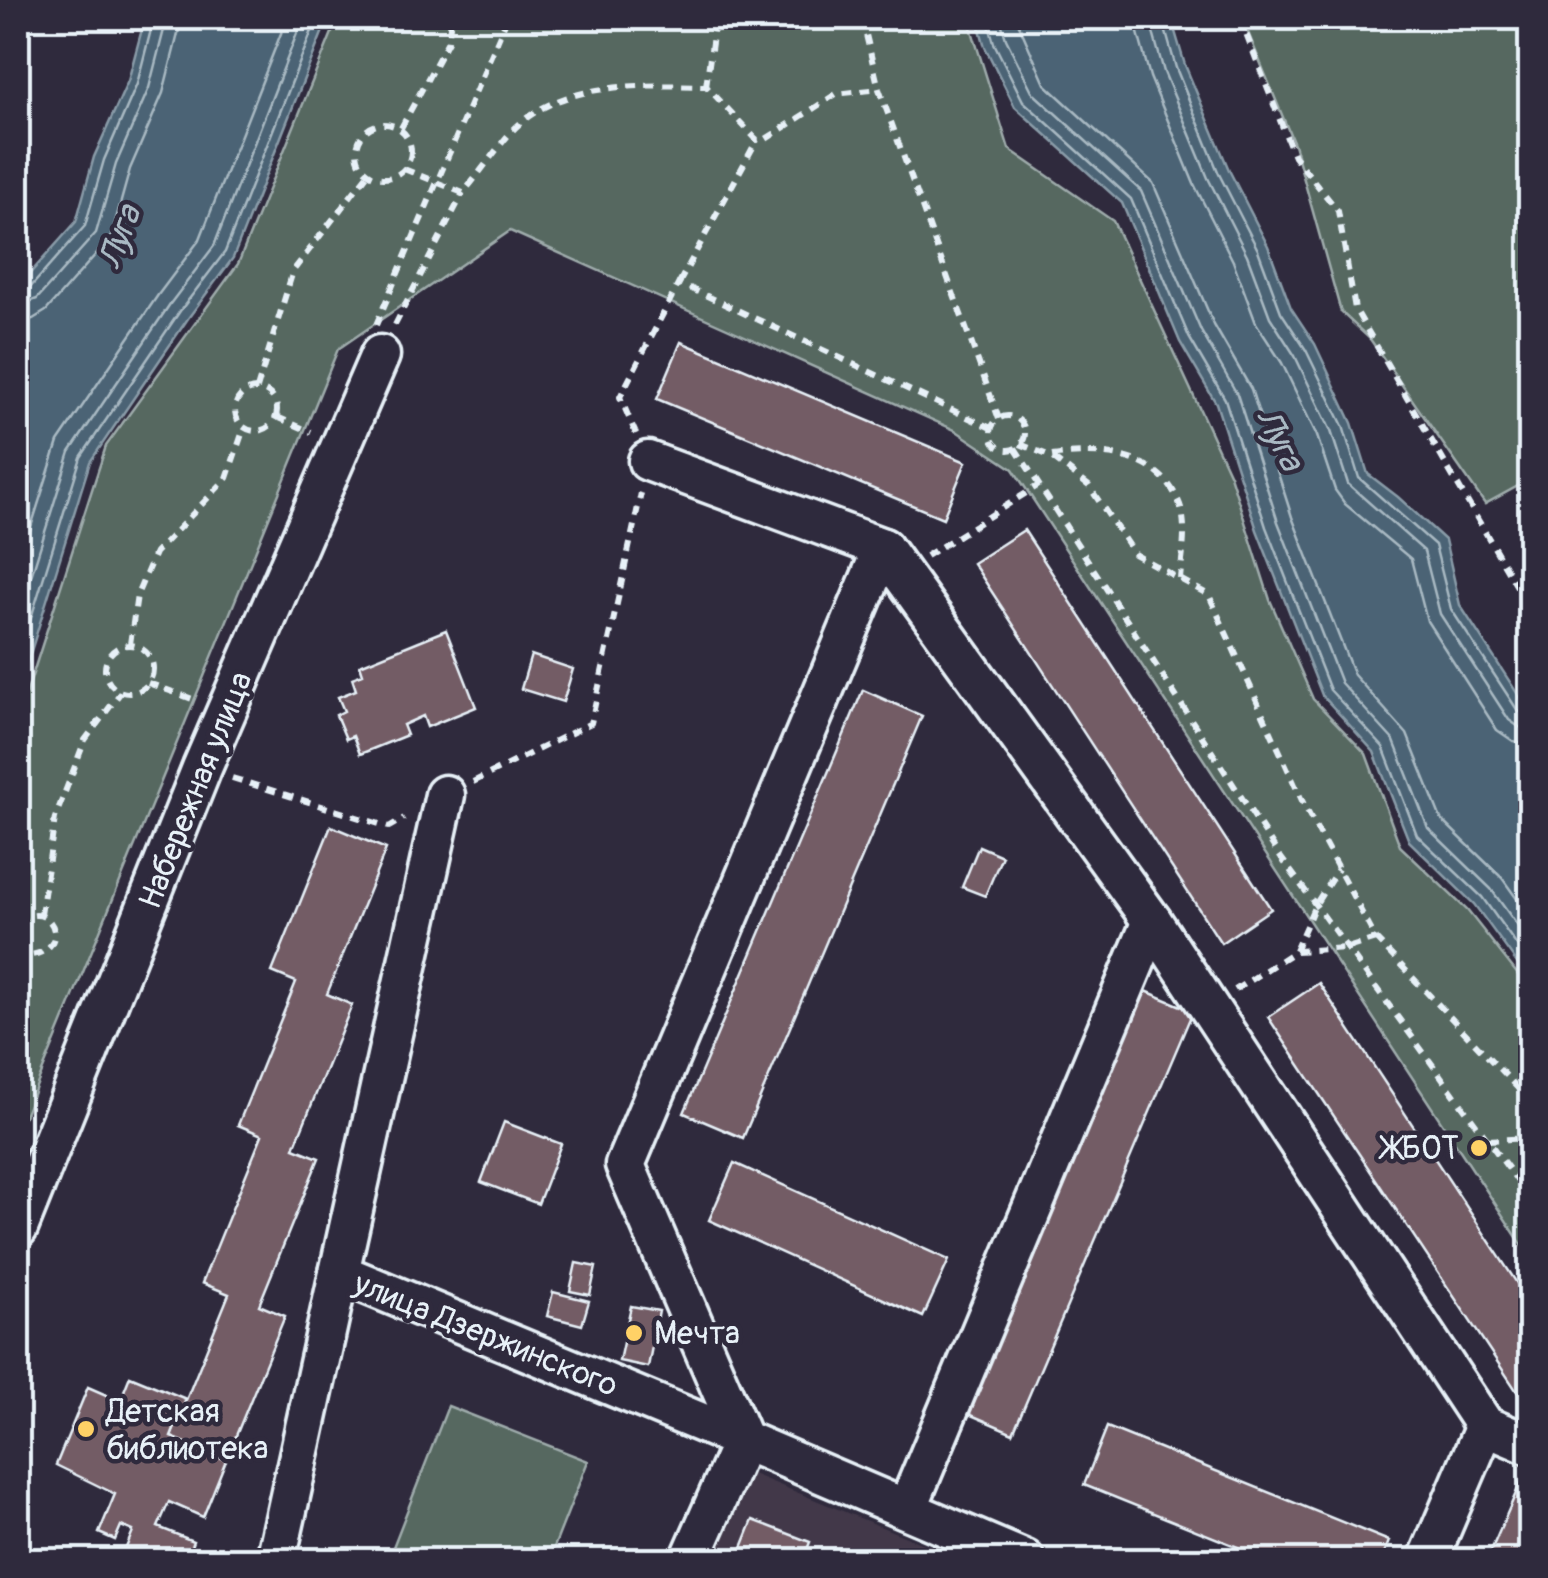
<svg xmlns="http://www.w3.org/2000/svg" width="1548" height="1578" viewBox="0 0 1548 1578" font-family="Pangolin,sans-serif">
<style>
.built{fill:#433949}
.green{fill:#566861;stroke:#9facac;stroke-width:2.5}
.water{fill:#4b6474;stroke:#8a9ca9;stroke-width:2.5}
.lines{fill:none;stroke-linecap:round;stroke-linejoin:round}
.shore{stroke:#a9b9c3;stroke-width:2.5}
.building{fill:#735b65;stroke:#e8f1f8;stroke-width:2.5}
.minor-casing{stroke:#e8f1f8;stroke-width:45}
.path{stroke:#e8f1f8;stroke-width:6;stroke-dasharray:10 8;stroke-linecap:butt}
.minor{stroke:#2f2a3d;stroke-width:38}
.poi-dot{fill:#ffd166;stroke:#2f2a3d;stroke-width:4}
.labels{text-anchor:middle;stroke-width:9;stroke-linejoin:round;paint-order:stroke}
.street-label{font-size:32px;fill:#e8f1f8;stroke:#2f2a3d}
.poi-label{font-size:32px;fill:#e8f1f8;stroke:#2f2a3d;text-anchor:start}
.water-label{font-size:35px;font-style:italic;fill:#a9b9c3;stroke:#2f2a3d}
</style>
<rect width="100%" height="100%" fill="#2f2a3d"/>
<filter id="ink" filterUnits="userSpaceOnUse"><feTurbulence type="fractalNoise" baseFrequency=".01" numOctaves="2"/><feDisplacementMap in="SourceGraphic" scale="20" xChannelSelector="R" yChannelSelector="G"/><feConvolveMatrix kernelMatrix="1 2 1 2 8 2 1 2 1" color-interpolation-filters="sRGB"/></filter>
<g filter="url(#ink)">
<path class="built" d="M745 1471 962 1560H708Z"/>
<g class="green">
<path d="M338 18H968L1009 149 1113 221 1230 475 1270 600 1313 699 1366 754 1400 846 1467 910 1530 990V1257L1013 469 955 430 510 231 338 349 18 1131V720L106 446 238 264Z"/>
<path d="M1242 18H1530V500L1520 485 1485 504 1370 339 1341 312 1294 144Z"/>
<path d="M448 1406 588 1461 549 1560H388Z"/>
</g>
<g class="water">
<path d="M145 18H328L233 258 189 317 90 462 18 693V287L76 222 94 157 128 81Z"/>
<path d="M977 18H1171L1185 65 1229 170 1268 246 1291 308 1315 344 1352 423 1368 474 1398 497 1445 540 1460 605 1530 713V981L1474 904 1409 841 1374 752 1322 695 1257 530 1216 403 1180 342 1122 203 1015 107 985 47Z"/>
</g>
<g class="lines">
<g class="shore">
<path d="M987 18 994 43 1023 101 1131 199 1189 337 1225 399 1266 527 1330 690 1383 747 1417 835 1482 897 1530 964"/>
<path d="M1000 18 1006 39 1033 93 1141 191 1201 331 1237 394 1278 522 1341 683 1394 741 1428 828 1491 889 1530 943"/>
<path d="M1016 18 1045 84 1153 183 1214 325 1251 389 1292 517 1354 675 1407 734 1441 819 1502 878 1530 917"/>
<path d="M1134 18 1150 77 1194 184 1233 261 1256 323 1282 363 1317 436 1335 490 1345 504 1411 559 1427 621 1497 730 1513 741 1530 744"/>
<path d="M1149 18 1164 72 1208 178 1247 255 1270 317 1295 356 1331 431 1348 484 1424 551 1440 614 1509 720 1519 727 1530 729"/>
<path d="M1162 18 1176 68 1219 174 1258 250 1281 312 1306 350 1343 426 1359 478 1435 545 1451 609 1518 711 1530 716"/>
<path d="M18 293 29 289 85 226 104 160 137 84 154 18"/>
<path d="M18 306 37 299 96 233 116 164 149 88 167 18"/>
<path d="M18 321 33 319 46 311 111 237 130 169 163 93 182 18"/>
<path d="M18 568 58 442 158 295 200 239 287 18"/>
<path d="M18 618 70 452 170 304 214 246 303 18"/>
<path d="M18 660 81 457 180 311 225 252 317 18"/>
</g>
</g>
<g class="building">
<path d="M681 342 966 462 943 518 657 399Z"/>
<path d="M1024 530 1271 909 1221 943 973 563Z"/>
<path d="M446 630 476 707 427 727 423 716 403 725 407 735 360 754 353 736 346 739 336 715 344 711 338 697 356 690 352 678 363 674 360 665Z"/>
<path d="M531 655 573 669 563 702 521 689Z"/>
<path d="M863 690 922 716 743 1138 684 1113Z"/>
<path d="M331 826 386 849 327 994 352 1005 294 1148 319 1158 259 1305 285 1316 226 1460 171 1437 229 1294 202 1283 262 1135 238 1125 296 982 272 972Z"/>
<path d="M979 846 1002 856 985 896 962 887Z"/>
<path d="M1319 983 1530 1303V1388L1520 1396 1268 1017Z"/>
<path d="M1134 986 1193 1011 1013 1433 955 1408Z"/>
<path d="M504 1122 561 1144 538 1204 481 1182Z"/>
<path d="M734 1163 949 1260 923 1317 709 1220Z"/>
<path d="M576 1263 596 1267 590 1295 570 1291Z"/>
<path d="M553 1292 589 1301 582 1325 547 1316Z"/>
<path d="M631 1306 659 1311 648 1367 619 1361Z"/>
<path d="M130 1376 186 1399 171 1437 226 1460 203 1517 169 1502 158 1527 193 1541 186 1560H121L133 1531 121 1526 115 1540 99 1533 115 1494 56 1465 88 1387 120 1401Z"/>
<path d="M1107 1427 1389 1541 1382 1560H1270L1084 1485Z"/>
<path d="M1526 1470 1530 1472V1560H1487Z"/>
<path d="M753 1520 810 1542 803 1560H737Z"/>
</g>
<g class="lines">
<g class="minor-casing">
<g id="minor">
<path d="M648 461 883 548 1152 921 1485 1426 1530 1445"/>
<path d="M883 548 625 1165 743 1440 1025 1560"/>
<path d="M445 795 339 1273 743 1440 690 1560"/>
<path d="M18 1228 202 768 380 355"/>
<path d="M907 1509 1152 921"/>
<path d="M276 1560 339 1273"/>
<path d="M1428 1560 1485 1426"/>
</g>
</g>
<g class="path">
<path d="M704 18 715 21 723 18"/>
<path d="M862 18 879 89 999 419"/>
<path d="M1240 18 1294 156 1338 211 1355 309 1530 609"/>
<path d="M706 86 715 21"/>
<circle cx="384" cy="151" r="27"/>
<path d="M401 128 448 41 451 18"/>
<path d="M404 169 463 193C480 173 495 150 512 131 561 80 643 85 706 86L757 140 766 139 836 94 879 89"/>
<path d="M679 283 757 140"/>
<path d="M376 325 507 18"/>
<path d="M395 325 463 193"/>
<path d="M257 389 293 271 367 175"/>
<circle cx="256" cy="410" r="21"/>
<circle cx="1008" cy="433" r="17"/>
<path d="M277 417 311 432"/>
<path d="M636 434 620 397 679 283 991 428"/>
<path d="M1020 444 1050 456 1089 486 1134 554 1209 595 1305 807 1376 939 1530 1101"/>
<path d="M1015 448 1279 855 1530 1198"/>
<path d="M1052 456C1096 449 1156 451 1178 500 1189 523 1182 554 1180 579"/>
<path d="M926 556 1039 485"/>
<path d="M130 644 137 595 155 553 227 478 244 428"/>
<circle cx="129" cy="669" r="24"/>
<path d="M148 683 198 701"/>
<path d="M232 778 389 827 404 818"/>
<path d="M473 782 591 723 641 493"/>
<path d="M41 915 55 818 85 740 121 692"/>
<path d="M18 923C50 895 74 949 31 955L18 945"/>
<path d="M1295 951 1315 905 1338 869"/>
<path d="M1235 990 1295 951 1347 948 1376 939"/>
<path d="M1488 1140 1530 1138"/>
</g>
<use href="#minor" class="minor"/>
</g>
</g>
<g class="poi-dot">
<circle cx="1479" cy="1148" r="10"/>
<circle cx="634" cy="1333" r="10"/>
<circle cx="86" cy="1429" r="10"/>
</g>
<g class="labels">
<g class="street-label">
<text transform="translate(195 790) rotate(-68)" y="11">Набережная улица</text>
<text transform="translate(486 1334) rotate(22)" y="11">улица Дзержинского</text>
</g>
<g class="poi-label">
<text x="1459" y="1159" text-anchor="end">ЖБОТ</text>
<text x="654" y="1344">Мечта</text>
<text x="106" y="1422">Детская<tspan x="106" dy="37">библиотека</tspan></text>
</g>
<g class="water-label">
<text transform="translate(119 237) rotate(-70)" y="12">Луга</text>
<text transform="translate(1280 439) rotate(63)" y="12">Луга</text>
</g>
</g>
<rect width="1548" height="1578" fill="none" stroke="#2f2a3d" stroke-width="60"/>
<rect x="30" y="30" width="1488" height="1518" fill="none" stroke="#e8f1f8" stroke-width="4" filter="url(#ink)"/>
</svg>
